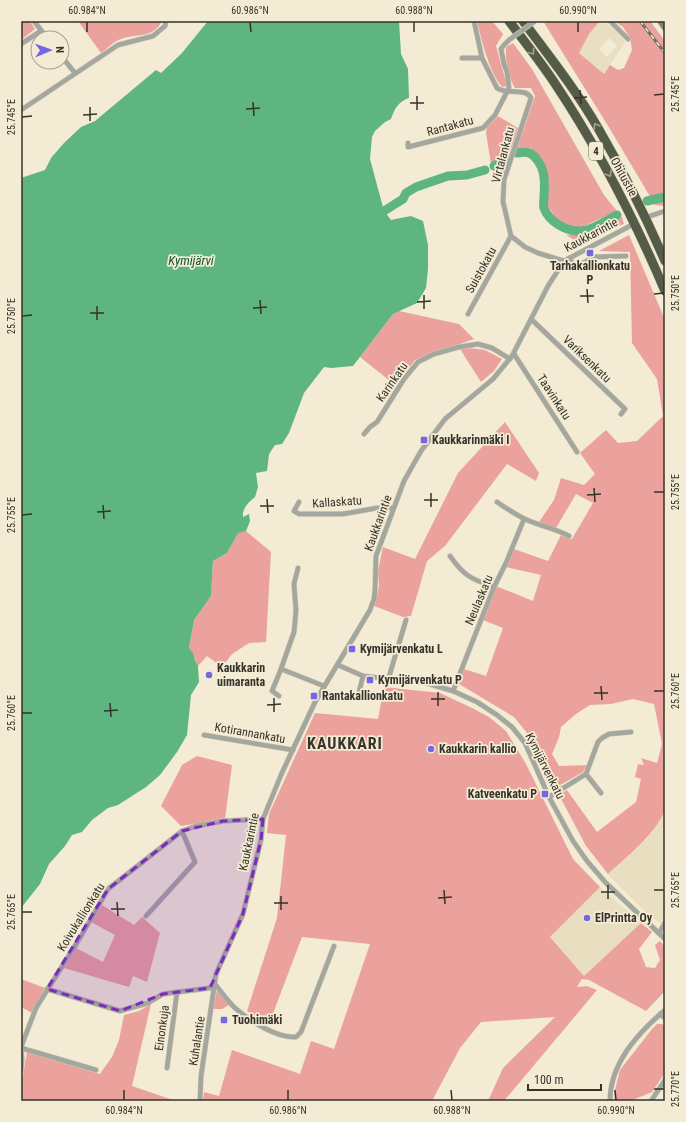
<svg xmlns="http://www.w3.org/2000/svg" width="686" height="1122" viewBox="0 0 686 1122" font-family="'Roboto Condensed',sans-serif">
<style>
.built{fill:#e9dec0;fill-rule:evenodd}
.green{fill:#eba29d}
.water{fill:#5eb580}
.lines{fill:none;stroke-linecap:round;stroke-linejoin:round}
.river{stroke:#5eb580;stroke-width:9}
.minor-casing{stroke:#cdc6b2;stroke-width:5.5}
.secondary-casing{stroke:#cdc6b2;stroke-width:8}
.motorway-casing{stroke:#cdc6b2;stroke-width:10}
.minor{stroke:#a4a79e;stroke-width:4.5}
.secondary{stroke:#818678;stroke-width:7}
.motorway{stroke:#545b47;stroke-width:9}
.rail-casing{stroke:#767163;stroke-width:3}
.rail{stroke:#f3ebd4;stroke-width:1.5;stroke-dasharray:4.5;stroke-linecap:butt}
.minor-bridge-casing{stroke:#cdc6b2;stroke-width:5.5;stroke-linecap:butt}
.minor-bridge{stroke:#a4a79e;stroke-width:4.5}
.oneway{stroke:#a4a38e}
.marked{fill:#7b2cbf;fill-opacity:0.2;stroke:#7b2cbf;stroke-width:3;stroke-dasharray:8 5;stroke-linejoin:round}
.ticks{fill:none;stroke:#36332a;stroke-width:1.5}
.poi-dot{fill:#7467e1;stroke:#f3ebd4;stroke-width:1.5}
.labels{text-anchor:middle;stroke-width:3.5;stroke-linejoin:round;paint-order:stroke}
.shield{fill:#f3ebd4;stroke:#6f6a5d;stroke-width:1}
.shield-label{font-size:11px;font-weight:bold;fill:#36332a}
.street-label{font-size:12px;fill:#36332a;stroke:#f3ebd4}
.poi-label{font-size:12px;font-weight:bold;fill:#36332a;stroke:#f3ebd4;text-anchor:start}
.water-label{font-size:13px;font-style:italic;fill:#135432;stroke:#f3ebd4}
.district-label{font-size:16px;font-weight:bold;letter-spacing:1px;fill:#36332a;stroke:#f3ebd4}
.neatline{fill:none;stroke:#36332a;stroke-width:1.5}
.ticks-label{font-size:10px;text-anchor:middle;fill:#36332a}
</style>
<rect width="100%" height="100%" fill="#f3ebd4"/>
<g class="built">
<path d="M600 21H604L623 38 625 42 604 74 579 53 589 34ZM609 38 617 46 607 57 599 49Z"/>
<path d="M665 809V918L661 924 639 906 608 874 657 826 664 815Z"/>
<path d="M600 887 641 923 584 976 550 937Z"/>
</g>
<g class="green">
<path d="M21 21H30L35 29 21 40Z"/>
<path d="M78 21H162C153 39 138 33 121 39 114 41 107 49 101 53Z"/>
<path d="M477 21H492L503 34 496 46 506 82V86L502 87C489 71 482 42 477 21Z"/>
<path d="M543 21H600L589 34 579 53 604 74 610 65 618 70 624 68 632 50 630 38 623 27 614 21H650L665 41V206L655 205 610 129Z"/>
<path d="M513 43 532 69 604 195 617 211 580 228 570 227 557 220 547 205 549 181 544 165 531 148 516 151 535 96 531 88H515C508 77 505 60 506 47Z"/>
<path d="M498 116 518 128 503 175 492 170 486 133 487 127Z"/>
<path d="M622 217 624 224 576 241 566 235 586 234 609 222Z"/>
<path d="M629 235 665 320V809C660 830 624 859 608 874L586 846 559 795 567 790 597 832 636 802 641 779 635 777 638 764 644 765 641 758 657 763 662 744 654 704 633 699 611 704 590 705 576 714 561 727 559 737 552 754 559 766 588 765 583 772 555 788 540 755 527 733 514 717 459 684 464 669 486 676 503 628 483 620 496 586 533 601 541 575 506 567 514 549 548 561 561 535 572 539 593 503 576 494 556 528 539 522 554 500 561 478 584 485 595 474 580 453 606 430 618 443 637 441 663 416 657 379 632 343 630 252 599 251Z"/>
<path d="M399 311 459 324 474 339 415 360 395 385 360 357 393 314Z"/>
<path d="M469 348 485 350 502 359 494 371 481 382 460 349Z"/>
<path d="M505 422 539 473 536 481 507 464 445 546 427 561 411 616 403 617 374 606 379 587 378 571 383 547 415 559 458 473Z"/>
<path d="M246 531 271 552 266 642 249 643 232 654 222 667 207 656 198 666C195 660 194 654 189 648L194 620 211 596 213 561 227 553 238 532Z"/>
<path d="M384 687 440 693 472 708 489 717 506 731 526 764 573 859 600 887 550 937 584 976 641 923 652 932 639 949 646 967 655 968 660 960 655 945 660 941 665 947V991L646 1011 589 980 582 979 577 987 587 986 597 990 504 1101H488L503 1068 555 1017 481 1022 460 1048 432 1101H203L204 1092 219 1096 232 1050 300 1074 311 1041 334 1049 370 944 302 937 269 1024 247 1011 277 918 286 835 267 833 269 814 315 713 378 719Z"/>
<path d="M197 756 232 765 225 819 181 826 161 806 182 765Z"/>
<path d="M102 905 134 925 142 917 160 933 147 982 133 976 129 987 64 968 76 948 103 962 115 935 91 922Z"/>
<path d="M21 979 45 988 32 1013 21 1007Z"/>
<path d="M217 989 229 1005 222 1009H213Z"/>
<path d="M151 1004 132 1086 176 1101H21V1086L27 1052 100 1074 112 1057 119 1040 124 1015 139 1011Z"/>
<path d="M657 1024H662L665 1026V1073L652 1092 630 1101H615L614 1094 620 1070 652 1029Z"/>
</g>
<path class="water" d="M208 21H399L401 54 408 69 409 98C398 102 395 108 391 119L385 122 375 131 372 137 370 159 384 211 391 220 411 216 423 221 428 245V269L426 288 417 303 393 314 353 366 331 368 324 367 304 393 289 433 282 444 275 445 269 454 267 471 256 473 258 487 255 497C249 502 242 508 243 517L249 514 250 521 246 531 238 533 227 553 213 561 211 596 194 620 189 648 193 653 195 660 198 666 199 682 191 695 187 735 177 752 160 775 146 787 118 805 108 808 92 820 82 832 72 835 65 846 49 864 40 884 21 908V178L45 170 51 158 64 143 81 127 95 121 156 70 161 73 182 53Z"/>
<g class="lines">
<g class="river">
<path d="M517 153C527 151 532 152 538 161 545 171 545 183 544 196 544 200 543 205 544 208 549 222 567 232 581 231 594 230 606 220 617 215"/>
<path d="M494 166 505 160"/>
<path d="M647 201 665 197"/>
<path d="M384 211 403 199 406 193 416 187 448 176 467 175 485 170"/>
</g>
<g class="minor-casing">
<g id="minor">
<path d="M34 21 47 38"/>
<path d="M474 21 482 58 497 88C506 95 526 87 531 98L504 180 503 202 505 210 511 236 525 247 538 253 564 261"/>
<path d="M610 21 628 39"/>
<path d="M21 44 41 31"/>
<path d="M62 57 75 73"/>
<path d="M462 58H482"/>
<path d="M21 110 118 45 153 36 165 26 166 21"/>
<path d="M408 143V147L483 128 495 115 509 88 507 72 504 64 501 49 504 45 509 40"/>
<path d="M650 216 665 211"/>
<path d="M569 258 573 264 575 265 583 263 594 257 626 256"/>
<path d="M468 314 511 236"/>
<path d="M531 319 625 409 621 414"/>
<path d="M514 354 577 452"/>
<path d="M364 434 370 427 377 422 404 379 418 362 434 354 459 347 478 344 492 348 510 359"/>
<path d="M299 502 294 511 299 514H343L377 508H393"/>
<path d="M497 502C506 508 516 515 527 520 541 526 556 529 569 536"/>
<path d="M450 556C464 576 471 579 494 587"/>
<path d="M298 568 294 584 296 611 294 632 281 669 324 686"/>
<path d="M338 665 363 676 426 683 453 691 477 702 497 715 512 727 525 743 549 797 573 841 587 861 606 883 665 939"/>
<path d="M388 680 406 620"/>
<path d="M453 691 494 587 506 563 524 519"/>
<path d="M359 692 363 676"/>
<path d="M279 696 272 691 281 669"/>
<path d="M204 735 293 750"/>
<path d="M586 774 601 793"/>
<path d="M549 797 586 774 598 742 602 738 609 734 631 732"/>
<path d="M146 916 195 862 182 831"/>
<path d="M659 933 665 923"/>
<path d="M214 983C221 991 227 1001 235 1008 250 1021 276 1038 296 1037L301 1032 334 946"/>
<path d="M47 989 120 1011 148 1003 163 994 210 988 214 983"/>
<path d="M660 1014 665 1018"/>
<path d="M21 1047 36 1008 81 936 108 889 182 831 196 826 223 821 263 819"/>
<path d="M21 1048 96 1070"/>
<path d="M21 1049 22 1059 21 1071"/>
<path d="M167 1068 177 992"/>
<path d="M200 1101 201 1076 216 974 243 914 261 840 263 819 281 775 315 702 370 610 374 599 375 590 376 556 404 481 421 451 445 419 493 379 512 356 548 286 564 261 630 226"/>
<path d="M610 1101C610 1063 638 1033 665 1010"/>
<path d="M651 1101 665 1080"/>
</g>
</g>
<g class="secondary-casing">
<path id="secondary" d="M661 21 665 27"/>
</g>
<g class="motorway-casing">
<g id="motorway">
<path d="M509 21C524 41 540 61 554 82 598 148 634 218 665 291"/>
<path d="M523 21C549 56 576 90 598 128 623 171 645 215 665 261"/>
</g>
</g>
<use href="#minor" class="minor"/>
<use href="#secondary" class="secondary"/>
<use href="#motorway" class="motorway"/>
<g class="rail-casing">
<path id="rail" d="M640 21 665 53"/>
</g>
<use href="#rail" class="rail"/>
<g class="minor-bridge-casing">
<path id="minor-bridge" d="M509 40 535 21"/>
</g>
<use href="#minor-bridge" class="minor-bridge"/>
</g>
<defs><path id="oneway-chevron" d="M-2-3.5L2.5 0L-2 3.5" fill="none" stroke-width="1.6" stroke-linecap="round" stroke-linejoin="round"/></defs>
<g class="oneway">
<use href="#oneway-chevron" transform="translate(532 52) rotate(53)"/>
<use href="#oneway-chevron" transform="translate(596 126) rotate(-121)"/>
<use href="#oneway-chevron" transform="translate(609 174) rotate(60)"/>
</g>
<path class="marked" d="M263 819 261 840 243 914 210 988 163 994 120 1011 47 989 108 889 182 831 223 821Z"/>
<path class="ticks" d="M87 22V32M250 22 251 32M414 22V32M578 22V32M580 90 581 104M654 95 664 94M417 96V110M574 98 587 97M253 102 254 116M410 103H424M90 107V121M246 109 260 108M83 115 97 114M22 117 32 116M587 289 588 303M654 294 664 293M424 295V309M580 296H594M260 300 261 314M417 302 431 301M97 306V320M253 308 267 307M90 313H104M22 316 32 315M594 488 595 502M654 492H664M431 493V507M587 495 601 494M267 499 268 513M424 500H438M103 505 104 519M260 506H274M97 512 111 511M22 515 32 514M601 686 602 700M654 691H664M438 692V706M594 693H608M274 698V712M431 699H445M110 703 111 717M267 705 281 704M104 711 118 710M22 713H32M608 885V899M444 890 445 904M654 890H664M601 892H615M281 896V910M438 898 452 897M117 902 118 916M274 903H288M111 909H125M22 912H32M654 1089H664M124 1090V1100M288 1090V1100M451 1090 452 1100M615 1090 616 1100"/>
<g class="poi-dot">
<rect x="586" y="249" width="8" height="8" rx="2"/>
<rect x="420" y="436" width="8" height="8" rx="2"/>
<rect x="348" y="645" width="8" height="8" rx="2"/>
<circle cx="209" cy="675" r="4"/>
<rect x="366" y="676" width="8" height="8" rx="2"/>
<rect x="310" y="692" width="8" height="8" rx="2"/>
<circle cx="431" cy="749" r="4"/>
<rect x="541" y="790" width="8" height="8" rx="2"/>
<circle cx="587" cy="918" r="4"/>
<rect x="220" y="1016" width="8" height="8" rx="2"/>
</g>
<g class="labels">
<rect class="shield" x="589" y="142" width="14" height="18" rx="3"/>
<g class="shield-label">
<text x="596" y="155">4</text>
</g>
<g class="street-label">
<text transform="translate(450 126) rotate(-15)" y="4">Rantakatu</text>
<text transform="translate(503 155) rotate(-75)" y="4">Virtalankatu</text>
<text transform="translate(624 177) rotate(61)" y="4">Ohitustie</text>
<text transform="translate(591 235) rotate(-28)" y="4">Kaukkarintie</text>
<text transform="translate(481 270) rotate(-61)" y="4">Suistokatu</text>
<text transform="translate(587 359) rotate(44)" y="4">Variksenkatu</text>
<text transform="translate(392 382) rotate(-55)" y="4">Karinkatu</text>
<text transform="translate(554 397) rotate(57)" y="4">Taavinkatu</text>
<text transform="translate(337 502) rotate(-4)" y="4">Kallaskatu</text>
<text transform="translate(378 523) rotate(-70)" y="4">Kaukkarintie</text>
<text transform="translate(479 600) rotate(-67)" y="4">Neulaskatu</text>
<text transform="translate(250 733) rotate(10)" y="4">Kotirannankatu</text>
<text transform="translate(545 766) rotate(63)" y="4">Kymijärvenkatu</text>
<text transform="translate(249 842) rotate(-78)" y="4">Kaukkarintie</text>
<text transform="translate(81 917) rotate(-58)" y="4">Koivukallionkatu</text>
<text transform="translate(162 1028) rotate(-82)" y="4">Einonkuja</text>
<text transform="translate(197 1041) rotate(-81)" y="4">Kuhalantie</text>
</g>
<g class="poi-label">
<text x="590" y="270" text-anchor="middle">Tarhakallionkatu<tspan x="590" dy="14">P</tspan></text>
<text x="432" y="444">Kaukkarinmäki I</text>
<text x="360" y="653">Kymijärvenkatu L</text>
<text x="217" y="672">Kaukkarin<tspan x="217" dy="14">uimaranta</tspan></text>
<text x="378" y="684">Kymijärvenkatu P</text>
<text x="322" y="700">Rantakallionkatu</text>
<text x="439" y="753">Kaukkarin kallio</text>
<text x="537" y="798" text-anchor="end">Katveenkatu P</text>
<text x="595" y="922">ElPrintta Oy</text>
<text x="232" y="1024">Tuohimäki</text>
</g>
<g class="water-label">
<text x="191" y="265">Kymijärvi</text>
</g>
<g class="district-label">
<text x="345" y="749">KAUKKARI</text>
</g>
</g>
<rect width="686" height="1122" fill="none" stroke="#f3ebd4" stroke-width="44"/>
<g transform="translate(50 50) rotate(88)"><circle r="19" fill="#f3ebd4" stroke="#a7a190"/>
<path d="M0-3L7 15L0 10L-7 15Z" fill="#7467e1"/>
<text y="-6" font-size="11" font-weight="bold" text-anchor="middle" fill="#36332a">N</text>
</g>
<path d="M528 1084v6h73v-6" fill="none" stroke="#36332a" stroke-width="2"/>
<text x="534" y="1084" font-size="12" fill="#36332a" stroke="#f3ebd4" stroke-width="3" paint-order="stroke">100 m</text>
<rect x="22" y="22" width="642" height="1078" class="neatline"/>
<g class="ticks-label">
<text x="87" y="14">60.984°N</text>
<text x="250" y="14">60.986°N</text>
<text x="414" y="14">60.988°N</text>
<text x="578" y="14">60.990°N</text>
<text transform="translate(675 94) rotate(-90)" y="4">25.745°E</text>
<text transform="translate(11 117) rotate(-90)" y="4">25.745°E</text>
<text transform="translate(675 293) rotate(-90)" y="4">25.750°E</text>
<text transform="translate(11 316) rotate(-90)" y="4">25.750°E</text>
<text transform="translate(675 492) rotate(-90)" y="4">25.755°E</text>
<text transform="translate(11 515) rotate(-90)" y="4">25.755°E</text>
<text transform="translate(675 691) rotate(-90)" y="4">25.760°E</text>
<text transform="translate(11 713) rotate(-90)" y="4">25.760°E</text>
<text transform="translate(675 890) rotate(-90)" y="4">25.765°E</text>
<text transform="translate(11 912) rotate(-90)" y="4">25.765°E</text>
<text transform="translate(675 1089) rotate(-90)" y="4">25.770°E</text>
<text x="124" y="1114">60.984°N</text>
<text x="288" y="1114">60.986°N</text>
<text x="452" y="1114">60.988°N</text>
<text x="616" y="1114">60.990°N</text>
</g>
</svg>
